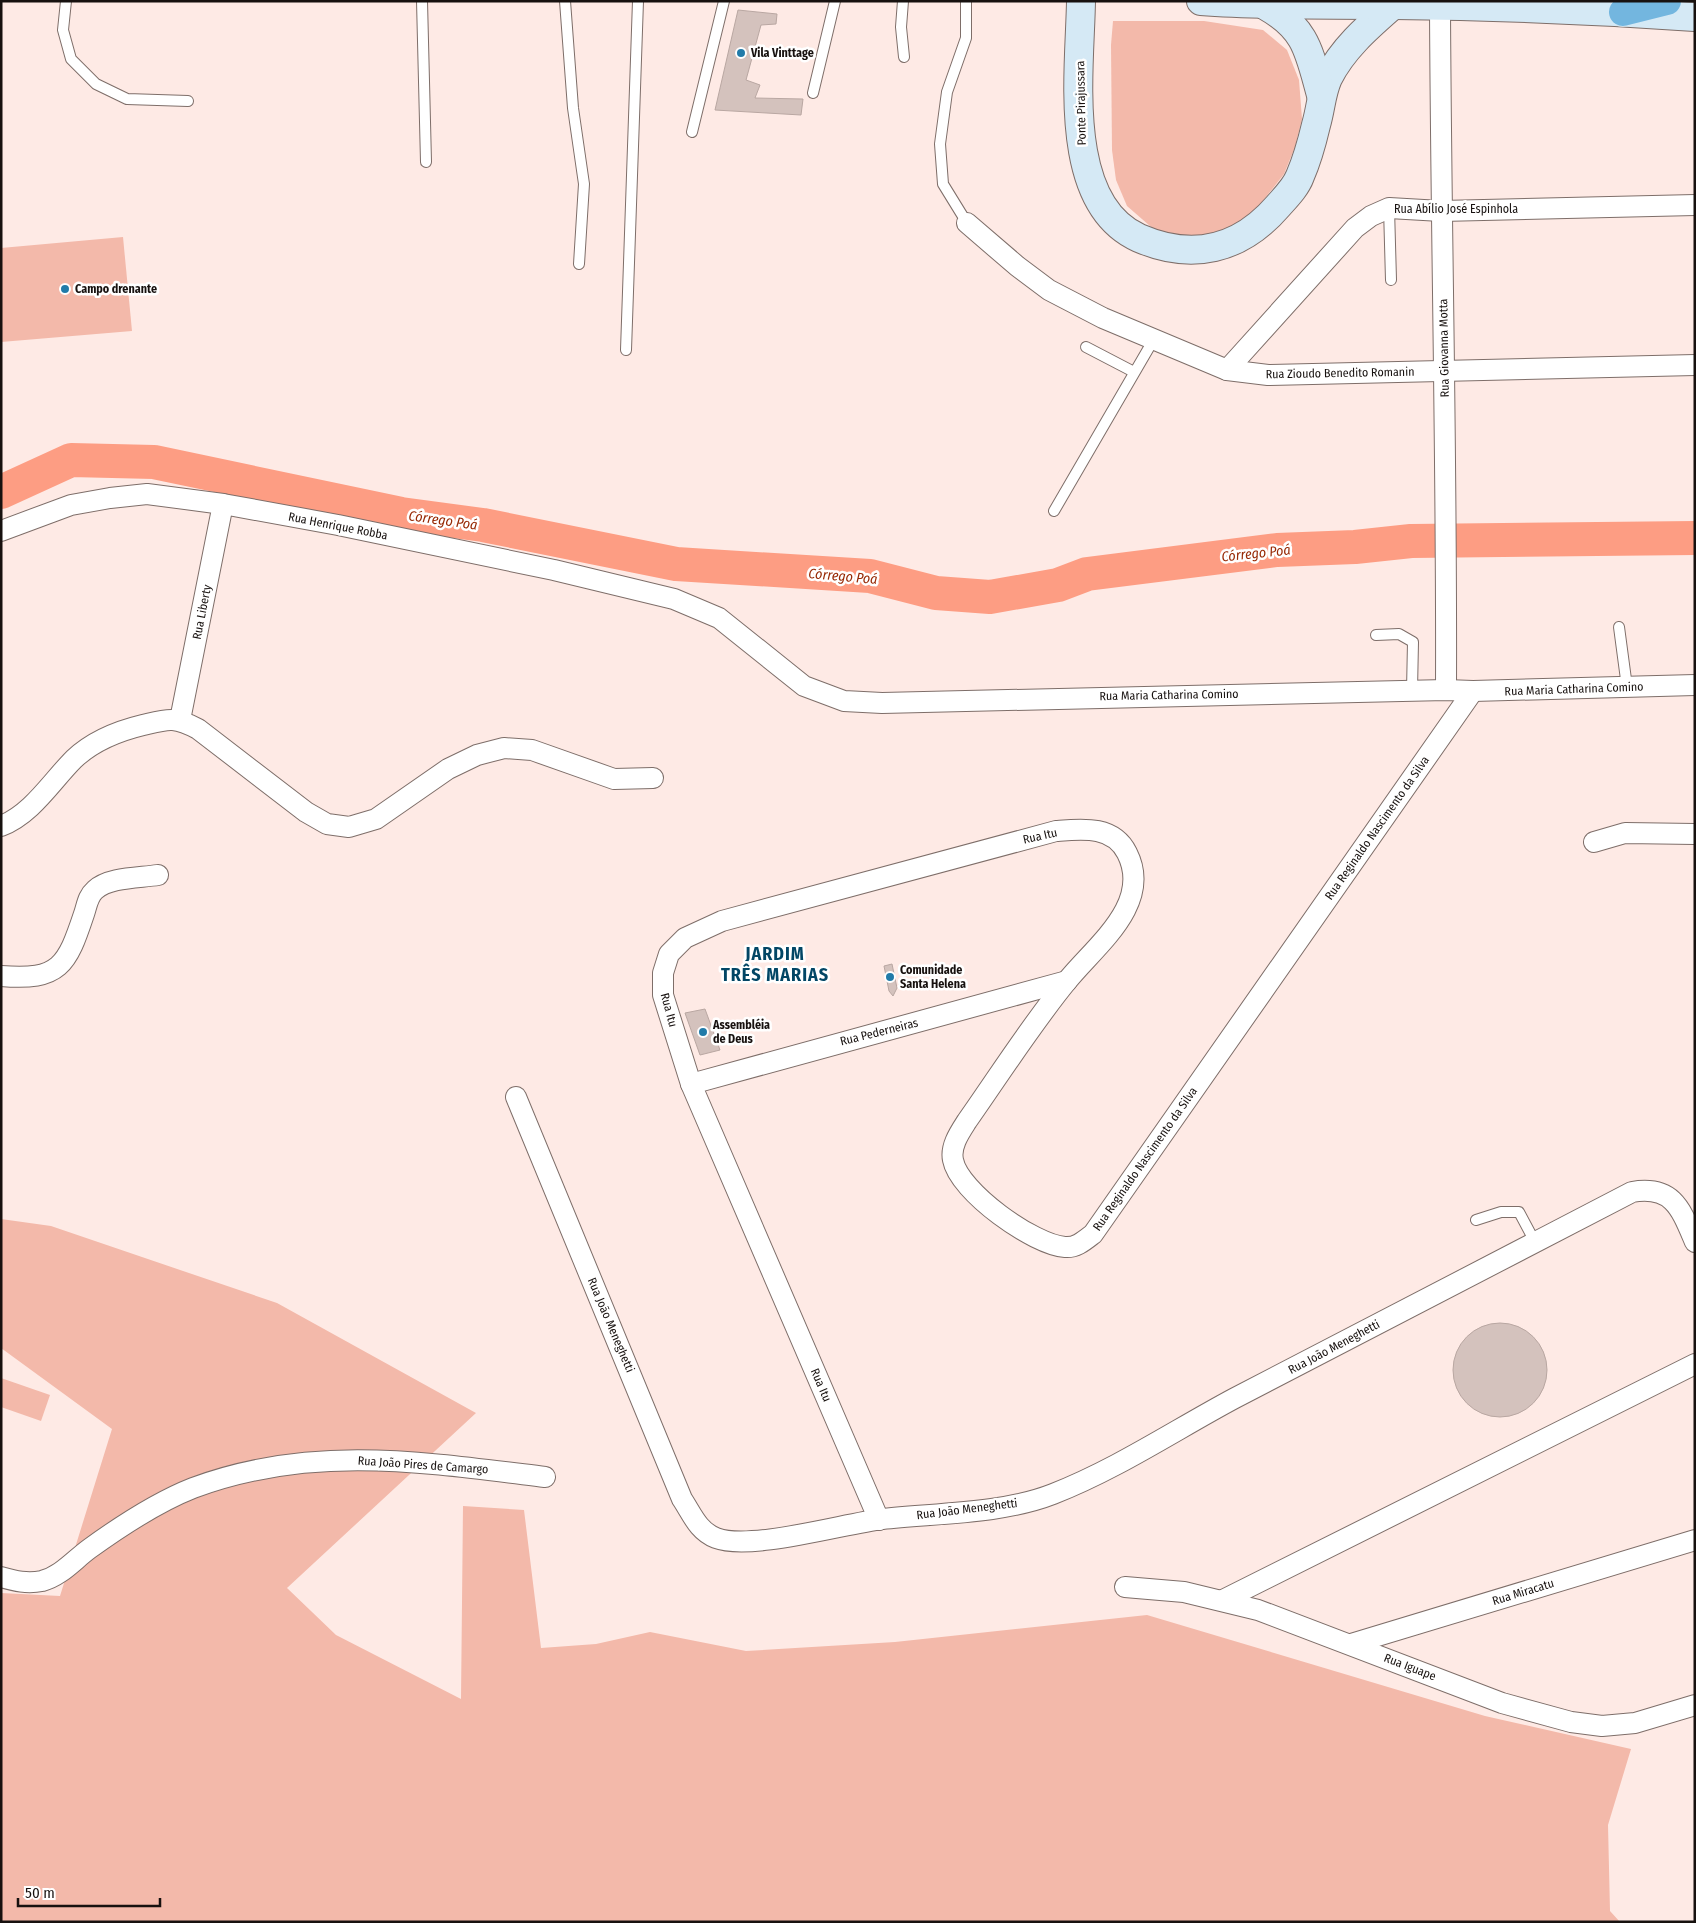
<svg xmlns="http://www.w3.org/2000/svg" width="1696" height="1923" viewBox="0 0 1696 1923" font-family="'Fira Sans Condensed',sans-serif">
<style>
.green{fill:#f3b9aa}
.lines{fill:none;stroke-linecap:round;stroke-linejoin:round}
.river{stroke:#fd9d83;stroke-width:34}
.building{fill:#d4c2bd;stroke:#b9a7a2}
.service-casing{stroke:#7e6e69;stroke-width:12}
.minor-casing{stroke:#7e6e69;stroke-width:22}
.secondary-casing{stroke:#7e6e69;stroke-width:30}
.motorway-casing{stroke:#d1cfcf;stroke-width:30}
.service{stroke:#fff;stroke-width:10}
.minor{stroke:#fff;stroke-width:20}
.secondary{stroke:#d5e9f5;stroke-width:28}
.motorway{stroke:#73b6df;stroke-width:28}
.poi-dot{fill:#217ba9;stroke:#fff;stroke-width:2}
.labels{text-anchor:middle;stroke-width:5;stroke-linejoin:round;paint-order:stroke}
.poi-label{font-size:12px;font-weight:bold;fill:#17110f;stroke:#fff;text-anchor:start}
.street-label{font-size:12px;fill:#17110f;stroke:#fff}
.water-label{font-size:14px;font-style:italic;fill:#972905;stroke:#fff}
.district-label{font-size:18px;font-weight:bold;letter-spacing:1px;fill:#024665;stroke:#fff}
</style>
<rect width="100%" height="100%" fill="#feeae5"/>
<g class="green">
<path d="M1113 21H1204L1263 30 1287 50 1299 80 1302 119 1295 147 1284 174 1248 220 1211 240H1174L1150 226 1127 206 1116 180 1112 150 1111 45Z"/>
<path d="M123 237 132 331 1 342V248Z"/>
<path d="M1 1219 51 1226 277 1303 476 1413 287 1588 336 1635 461 1699 463 1506 524 1510 541 1648 596 1644 650 1632 746 1651 895 1642 1147 1615 1485 1716 1631 1749 1608 1825 1610 1911 1620 1922H1V1593L60 1596 112 1429 1 1348Z"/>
<path d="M1 1378 50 1395 41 1421 1 1407Z"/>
</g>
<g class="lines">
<path class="river" d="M1 492 71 460 154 462 401 514 483 525 676 564 870 576 936 593 990 597 1058 585 1087 574 1277 550 1355 547 1411 541 1695 538"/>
</g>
<g class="building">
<path d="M738 10 777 14 776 24 761 25 746 80 760 85 755 98 803 99 801 115 715 110Z"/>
<path d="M892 964 897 988 893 996 889 991 884 966Z"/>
<path d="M705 1009 720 1050 700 1055 685 1013Z"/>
<circle cx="1500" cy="1370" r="47"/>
</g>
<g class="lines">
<g class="service-casing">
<g id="service">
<path d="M66 1 63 30 71 59 96 84 127 99 188 101"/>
<path d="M422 1 426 162"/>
<path d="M565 1 573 108 584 184 579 264"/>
<path d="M903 1 901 27 904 57"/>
<path d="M966 1V38L947 92 940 144 943 184 967 223"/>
<path d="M813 93 835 1"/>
<path d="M692 132 724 1"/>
<path d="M1389 208 1391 280"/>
<path d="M1086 347 1134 372"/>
<path d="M626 350 638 1"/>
<path d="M1054 511 1154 339"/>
<path d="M1619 627 1627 687"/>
<path d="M1376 635 1399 634 1413 642 1412 690"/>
<path d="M1476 1220 1501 1212H1519L1535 1242"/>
</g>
</g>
<g class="minor-casing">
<g id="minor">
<path d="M1440 6C1441 234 1447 462 1446 690"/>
<path d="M967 223 1017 266 1049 290 1103 318 1227 370 1268 375 1695 365"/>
<path d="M1227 370 1355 228 1371 216 1389 208 1441 211 1695 205"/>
<path d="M1 531 71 505 110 498 147 494 223 504 338 525 554 570 674 599 719 618 804 686 844 701 882 703 1446 690 1473 691 1695 685"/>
<path d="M180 720 223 504"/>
<path d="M1 826C32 814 51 782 74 759 93 741 118 731 143 725 168 719 174 716 198 729L306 812 327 824 349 827 376 819 448 769 477 755 504 748 532 750 614 779 653 778"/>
<path d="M1594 842 1625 833 1695 834"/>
<path d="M1 976C60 981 67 965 84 914 87 905 88 896 95 890 109 877 139 878 158 875"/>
<path d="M691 1084 1067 981"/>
<path d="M516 1097 682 1499C692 1514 698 1531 716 1538 750 1551 843 1524 882 1519 937 1513 1002 1514 1053 1494 1117 1469 1175 1430 1235 1398 1368 1330 1500 1261 1632 1192 1673 1185 1681 1209 1695 1242"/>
<path d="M879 1520 691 1084 663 995V973L669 954 685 938 722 921 1056 831C1082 829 1113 825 1127 853 1153 904 1095 946 1067 981 1031 1025 1000 1074 967 1121 960 1132 950 1146 953 1160 959 1192 1034 1245 1065 1247 1076 1248 1084 1241 1093 1234L1473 691"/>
<path d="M1 1577C15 1581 27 1584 42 1581 61 1576 74 1560 89 1549 118 1528 160 1501 193 1488 311 1444 424 1462 545 1477"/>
<path d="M1125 1587 1184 1592 1258 1610 1502 1703 1571 1722 1602 1726 1635 1723 1695 1705"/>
<path d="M1223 1600 1695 1364"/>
<path d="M1351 1644 1695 1540"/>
</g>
</g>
<g class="secondary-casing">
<g id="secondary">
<path d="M1081 1C1080 70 1061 203 1139 238 1192 261 1240 250 1278 206 1286 197 1296 187 1300 176 1307 160 1312 142 1316 125 1321 108 1321 94 1328 78 1343 48 1369 26 1393 5"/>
<path d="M1201 1C1266 6 1329 4 1394 5 1495 6 1595 10 1695 17"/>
<path d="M1266 6C1307 29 1309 52 1321 95"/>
</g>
</g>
<g class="motorway-casing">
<path id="motorway" d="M1623 12 1667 1"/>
</g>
<use href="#service" class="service"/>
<use href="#minor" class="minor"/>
<use href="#secondary" class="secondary"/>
<use href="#motorway" class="motorway"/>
</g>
<g class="poi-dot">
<circle cx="741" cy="53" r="5"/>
<circle cx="65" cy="289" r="5"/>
<circle cx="890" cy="977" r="5"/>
<circle cx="703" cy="1032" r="5"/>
</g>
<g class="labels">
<g class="poi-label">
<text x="751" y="57">Vila Vinttage</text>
<text x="75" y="293">Campo drenante</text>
<text x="900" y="974">Comunidade<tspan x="900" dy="14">Santa Helena</tspan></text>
<text x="713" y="1029">Assembléia<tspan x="713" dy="14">de Deus</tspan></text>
</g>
<g class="street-label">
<text transform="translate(1081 103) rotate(-91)" y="4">Ponte Pirajussara</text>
<text x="1456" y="213">Rua Abílio José Espinhola</text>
<text transform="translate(1444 348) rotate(-91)" y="4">Rua Giovanna Motta</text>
<text transform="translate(1340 373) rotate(-1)" y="4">Rua Zioudo Benedito Romanin</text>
<text transform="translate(338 526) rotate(11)" y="4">Rua Henrique Robba</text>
<text transform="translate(202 612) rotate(-79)" y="4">Rua Liberty</text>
<text transform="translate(1574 689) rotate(-2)" y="4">Rua Maria Catharina Comino</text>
<text transform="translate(1169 695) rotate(-1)" y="4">Rua Maria Catharina Comino</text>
<text transform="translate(1377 828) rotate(-55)" y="4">Rua Reginaldo Nascimento da Silva</text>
<text transform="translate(1040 836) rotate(-13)" y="4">Rua Itu</text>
<text transform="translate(669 1010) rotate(75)" y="4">Rua Itu</text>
<text transform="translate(879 1032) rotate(-14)" y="4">Rua Pederneiras</text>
<text transform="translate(1145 1159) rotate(-55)" y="4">Rua Reginaldo Nascimento da Silva</text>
<text transform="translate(611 1325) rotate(67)" y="4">Rua João Meneghetti</text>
<text transform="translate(1334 1347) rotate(-28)" y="4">Rua João Meneghetti</text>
<text transform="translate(821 1385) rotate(67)" y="4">Rua Itu</text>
<text transform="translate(423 1465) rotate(4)" y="4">Rua João Pires de Camargo</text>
<text transform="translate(967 1509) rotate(-7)" y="4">Rua João Meneghetti</text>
<text transform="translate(1523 1592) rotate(-17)" y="4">Rua Miracatu</text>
<text transform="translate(1410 1667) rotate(21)" y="4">Rua Iguape</text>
</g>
<g class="water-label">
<text transform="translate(443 520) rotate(8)" y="5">Córrego Poá</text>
<text transform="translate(1256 553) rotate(-6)" y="5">Córrego Poá</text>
<text transform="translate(843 576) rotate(5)" y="5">Córrego Poá</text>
</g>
<g class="district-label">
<text x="775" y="960">JARDIM<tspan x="775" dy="21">TRÊS MARIAS</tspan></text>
</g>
</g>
<rect width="1696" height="1923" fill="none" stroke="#17110f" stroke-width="5"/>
<path d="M18 1898v8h142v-8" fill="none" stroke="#17110f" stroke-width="2.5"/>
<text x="25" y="1898" font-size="15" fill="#17110f" stroke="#ffffff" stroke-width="4" paint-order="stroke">50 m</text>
</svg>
